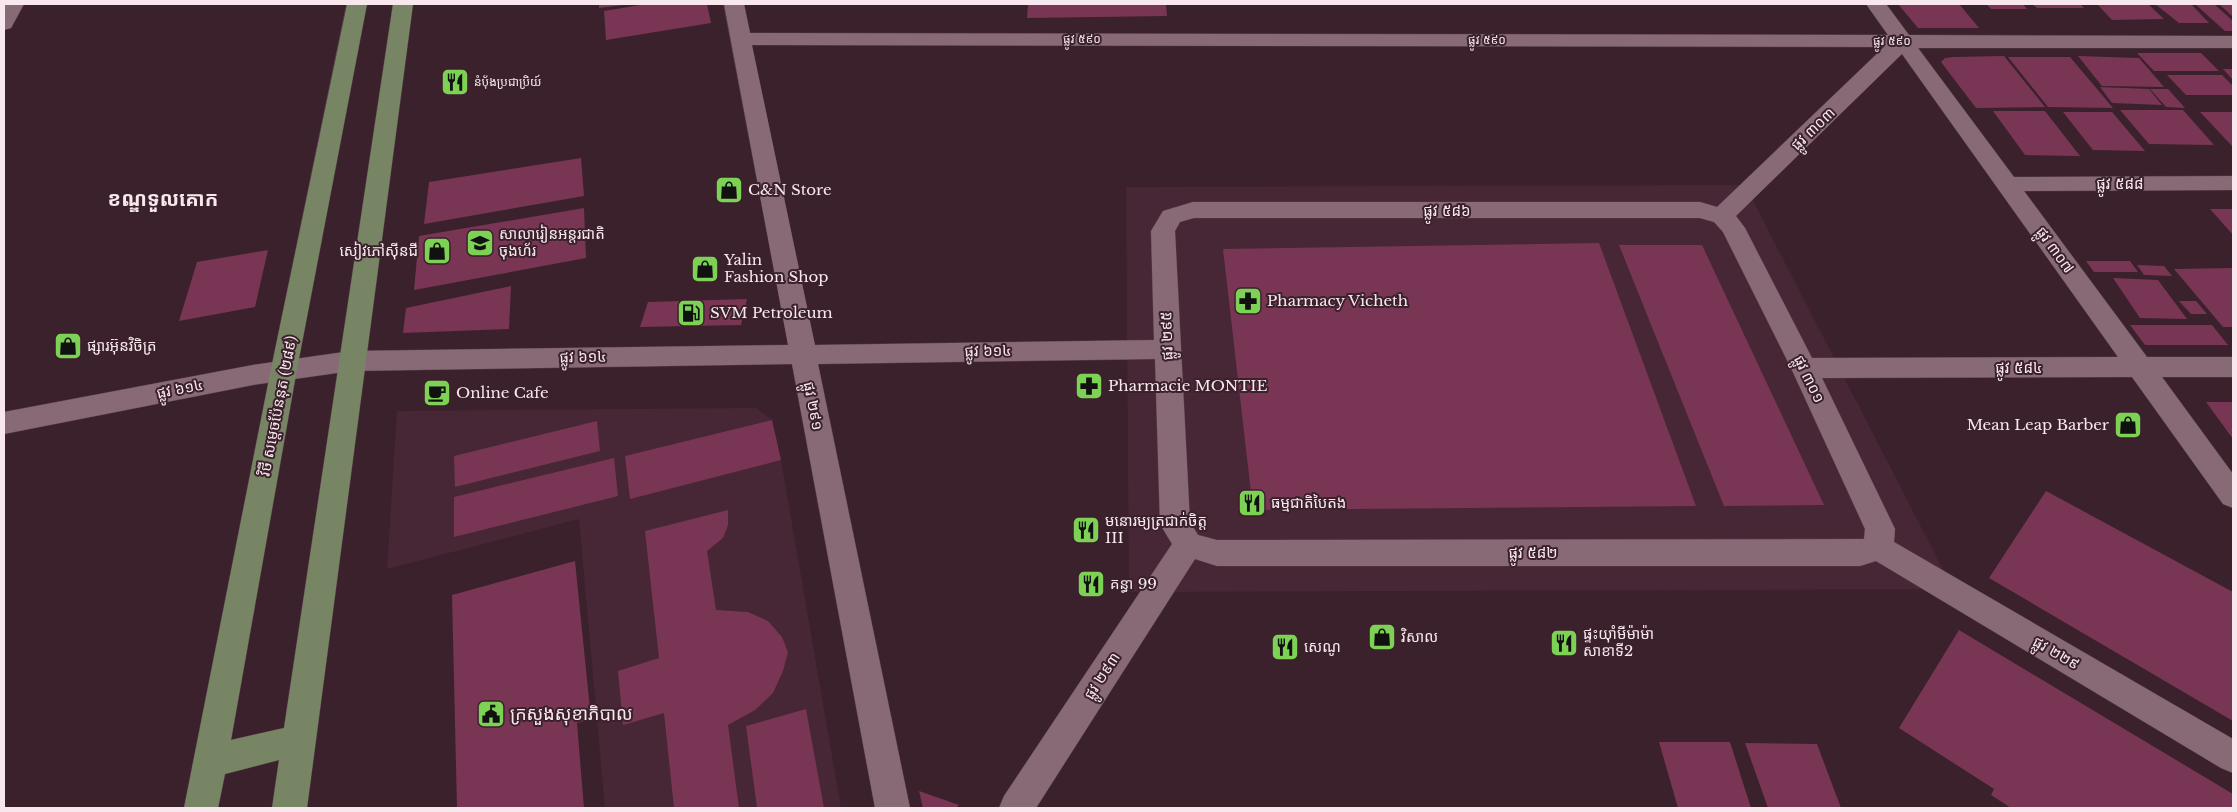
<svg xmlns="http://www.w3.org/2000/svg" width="2237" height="812" viewBox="0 0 2237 812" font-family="'Libre Baskerville','Noto Sans Khmer',serif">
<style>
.built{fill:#472735}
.building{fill:#793554}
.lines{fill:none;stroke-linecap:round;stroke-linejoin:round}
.minor-casing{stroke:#543f48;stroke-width:1}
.major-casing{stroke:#543f48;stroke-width:1}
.minor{fill:#886a76;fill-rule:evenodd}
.major{fill:#788565;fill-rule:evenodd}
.labels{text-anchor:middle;stroke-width:4;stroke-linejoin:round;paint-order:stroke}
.far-street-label{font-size:12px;fill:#f8e7ed;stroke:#3a212b}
.far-poi-label{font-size:12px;fill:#f8e7ed;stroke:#3a212b;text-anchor:start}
.street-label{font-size:15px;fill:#f8e7ed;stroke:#3a212b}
.poi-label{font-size:15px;fill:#f8e7ed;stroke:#3a212b;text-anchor:start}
.near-poi-label{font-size:18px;fill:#f8e7ed;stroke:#3a212b;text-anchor:start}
.district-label{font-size:20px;font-weight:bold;fill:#f8e7ed;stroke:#3a212b}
</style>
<rect width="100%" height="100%" fill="#3a212b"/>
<g class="built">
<path d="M1745 185 1953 589 1129 592 1126 187Z"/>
<path d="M757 408 772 420 781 460 841 808H605L579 519 387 569 397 411Z"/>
</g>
<g class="building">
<path d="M599 4H624V5L599 8Z"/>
<path d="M646 4H707L711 23 606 40 604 11Z"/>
<path d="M1028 4H1166L1167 16 1027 18Z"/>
<path d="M1898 4H1959L1979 28H1918Z"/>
<path d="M1986 4H2023L2027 9H1991Z"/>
<path d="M2032 4H2080L2084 8H2037Z"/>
<path d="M2097 4H2148L2164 19 2112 20Z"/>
<path d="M2155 4H2191L2209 23H2179Z"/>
<path d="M2195 4H2214L2233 21V31H2225Z"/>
<path d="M2219 4H2233V17Z"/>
<path d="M2137 53H2201L2219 71H2154Z"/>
<path d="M2004 56 2045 107 1976 108 1941 62 1945 58 1953 57Z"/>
<path d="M2078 56 2139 58 2164 87 2102 86Z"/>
<path d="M2008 57H2070L2113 108 2048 107Z"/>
<path d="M2223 69H2233V80Z"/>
<path d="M2167 75H2222L2233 86V95H2186Z"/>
<path d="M2100 87 2149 89 2162 105 2112 103Z"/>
<path d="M2150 89H2168L2185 108 2166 107Z"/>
<path d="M2120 110H2183L2214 145 2149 144Z"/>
<path d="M1993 111H2045L2080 156 2025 155Z"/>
<path d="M2063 112H2112L2145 151 2093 150Z"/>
<path d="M2200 112H2233V147Z"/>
<path d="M581 158 584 196 424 224 429 182Z"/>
<path d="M584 208 586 258 414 290 419 236Z"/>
<path d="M2210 209H2233V235Z"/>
<path d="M1599 243 1696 506 1253 510 1223 249Z"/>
<path d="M1619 245H1702L1824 505 1724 506Z"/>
<path d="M268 250 255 307 179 321 197 262Z"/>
<path d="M2086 261H2130L2138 272H2094Z"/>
<path d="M2137 265 2164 266 2172 276 2144 275Z"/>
<path d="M2233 268V327H2223L2174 269Z"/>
<path d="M2113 278 2158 280 2187 319 2140 318Z"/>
<path d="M511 286 509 329 403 333 406 308Z"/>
<path d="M747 299 741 325 640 327 648 302Z"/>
<path d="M2179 301H2196L2207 314H2191Z"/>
<path d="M2130 325H2212L2228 345H2145Z"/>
<path d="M2206 402H2233V439Z"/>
<path d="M772 420 781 460 630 499 625 456Z"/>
<path d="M597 421 600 451 455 487 454 456Z"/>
<path d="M614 458 618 496 454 537V497Z"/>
<path d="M2046 491 2233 592V721L1989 578Z"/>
<path d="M728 510V525L723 538 707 551 716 610 748 612 768 621 782 637 788 652 783 671 773 693 755 710 728 725 739 808H674L664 713 623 725 618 671 659 658 645 531Z"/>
<path d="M575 561 591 719 577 723 584 808H457L452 595Z"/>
<path d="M1959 630 2233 794V808H2011L1991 795 1994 789 1899 728Z"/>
<path d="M806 709 824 808H757L746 726Z"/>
<path d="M1659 742H1730L1751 808H1678Z"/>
<path d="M1745 743 1817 744 1841 808H1768Z"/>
<path d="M919 791 959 805 956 808H923Z"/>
</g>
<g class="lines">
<g class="minor-casing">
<g id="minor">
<path d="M4 4H24L11 28 4 30Z"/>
<path d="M724 4H744L750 33 1888 35 1866 4H1886L1909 35 2233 36V48H1918L2014 177 2233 176V190L2024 191 2147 357H2233V377H2162L2233 474V508L2223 504 2132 377 1822 378 1895 529 1894 542 2233 739V773L2221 768 1876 561 1860 566H1217L1195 559 1036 808H999L1004 796 1172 544 1160 524 1155 359 818 364 910 808H875L792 364 351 371 253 385 4 434V412L253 365 351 351 788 345ZM752 45 1884 47 1717 207 1700 202H1193L1163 211 1151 231 1154 340 815 345ZM1902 54 2118 357 1812 358 1745 228 1736 216ZM1194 218H1700L1714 222 1723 232 1791 368 1865 529 1864 539 1217 540 1198 535 1190 522 1175 231 1180 222Z"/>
</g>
</g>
<g class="major-casing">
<path id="major" d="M347 4H367L297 369 231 740 284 728 393 4H413L307 808H272L279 760 225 774 218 808H184L271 369Z"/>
</g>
<use href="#minor" class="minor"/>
<use href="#major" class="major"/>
</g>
<defs>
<g id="restaurant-square" transform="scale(1.4375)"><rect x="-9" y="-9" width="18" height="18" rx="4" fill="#7dd154" stroke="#3a212b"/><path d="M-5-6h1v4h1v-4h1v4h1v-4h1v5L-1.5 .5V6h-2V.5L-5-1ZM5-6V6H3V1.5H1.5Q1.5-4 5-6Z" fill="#111"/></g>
<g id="shop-square" transform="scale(1.4375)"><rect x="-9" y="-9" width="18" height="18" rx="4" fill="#7dd154" stroke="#3a212b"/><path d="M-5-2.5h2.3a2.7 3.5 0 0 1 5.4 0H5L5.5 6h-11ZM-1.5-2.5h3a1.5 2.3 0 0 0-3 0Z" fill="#111"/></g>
<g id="school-square" transform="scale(1.4375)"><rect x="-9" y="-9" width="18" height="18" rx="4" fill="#7dd154" stroke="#3a212b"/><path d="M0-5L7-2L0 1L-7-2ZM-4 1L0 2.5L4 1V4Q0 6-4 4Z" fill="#111"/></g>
<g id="pharmacy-square" transform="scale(1.4375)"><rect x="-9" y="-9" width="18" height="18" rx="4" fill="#7dd154" stroke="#3a212b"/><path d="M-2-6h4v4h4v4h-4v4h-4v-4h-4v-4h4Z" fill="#111"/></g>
<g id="fuel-square" transform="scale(1.4375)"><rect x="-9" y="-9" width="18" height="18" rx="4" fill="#7dd154" stroke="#3a212b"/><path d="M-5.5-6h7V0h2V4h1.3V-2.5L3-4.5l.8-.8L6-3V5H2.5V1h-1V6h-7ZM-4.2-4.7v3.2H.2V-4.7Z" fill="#111"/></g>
<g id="cafe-square" transform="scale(1.4375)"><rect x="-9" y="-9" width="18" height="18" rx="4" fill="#7dd154" stroke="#3a212b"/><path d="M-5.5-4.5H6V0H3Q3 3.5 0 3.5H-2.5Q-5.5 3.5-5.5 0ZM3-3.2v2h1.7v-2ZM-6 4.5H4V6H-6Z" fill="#111"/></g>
<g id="civic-square" transform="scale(1.4375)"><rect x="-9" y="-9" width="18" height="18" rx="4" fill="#7dd154" stroke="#3a212b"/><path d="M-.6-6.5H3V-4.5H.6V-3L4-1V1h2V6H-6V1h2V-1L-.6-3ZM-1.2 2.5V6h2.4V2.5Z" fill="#111"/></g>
</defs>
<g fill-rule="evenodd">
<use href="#restaurant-square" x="455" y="82"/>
<use href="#shop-square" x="729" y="190"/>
<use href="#school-square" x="480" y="243"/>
<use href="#shop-square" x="437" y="251"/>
<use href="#shop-square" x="705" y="269"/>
<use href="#pharmacy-square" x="1248" y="301"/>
<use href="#fuel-square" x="691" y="313"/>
<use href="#shop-square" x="68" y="346"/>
<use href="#pharmacy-square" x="1089" y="386"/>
<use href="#cafe-square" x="437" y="393"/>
<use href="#shop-square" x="2128" y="425"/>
<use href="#restaurant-square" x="1252" y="503"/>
<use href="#restaurant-square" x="1086" y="530"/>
<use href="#restaurant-square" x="1091" y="584"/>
<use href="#shop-square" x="1382" y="637"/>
<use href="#restaurant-square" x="1564" y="643"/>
<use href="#restaurant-square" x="1285" y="647"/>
<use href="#civic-square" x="491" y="714"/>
</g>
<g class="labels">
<g class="far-street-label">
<text x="1082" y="43">ផ្លូវ ៥៩០</text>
<text x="1487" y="44">ផ្លូវ ៥៩០</text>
<text x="1892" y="45">ផ្លូវ ៥៩០</text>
</g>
<g class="far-poi-label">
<text x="474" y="86">នំបុ័ងប្រជាប្រិយ៍</text>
</g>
<g class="street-label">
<text transform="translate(1813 129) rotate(-44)" y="5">ផ្លូវ ៣០៣</text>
<text x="2120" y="189">ផ្លូវ ៥៨៨</text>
<text x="1447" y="216">ផ្លូវ ៥៨៦</text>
<text transform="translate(2055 250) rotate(54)" y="5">ផ្លូវ ៣០៧</text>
<text transform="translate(1167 336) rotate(-92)" y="5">ផ្លូវ ២៩៥</text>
<text transform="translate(988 351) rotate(-1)" y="5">ផ្លូវ ៦១៤</text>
<text transform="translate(583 357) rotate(-1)" y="5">ផ្លូវ ៦១៤</text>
<text x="2019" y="373">ផ្លូវ ៥៨៤</text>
<text transform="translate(1809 379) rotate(64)" y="5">ផ្លូវ ៣០១</text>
<text transform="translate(180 389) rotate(-11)" y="5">ផ្លូវ ៦១៤</text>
<text transform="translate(278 406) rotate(-79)" y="5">វិថី សម្តេចប៉ែននុត (២៨៩)</text>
<text transform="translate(813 406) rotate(79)" y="5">ផ្លូវ ២៩១</text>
<text x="1533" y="558">ផ្លូវ ៥៨២</text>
<text transform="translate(2056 653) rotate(30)" y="5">ផ្លូវ ២២៩</text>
<text transform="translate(1102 676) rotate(-57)" y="5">ផ្លូវ ២៩៣</text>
</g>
<g class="poi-label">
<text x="748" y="195">C&amp;N Store</text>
<text x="499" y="239">សាលារៀនអន្តរជាតិ<tspan x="499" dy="17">ចុងហ័រ</tspan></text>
<text x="418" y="256" text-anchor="end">សៀវភៅស៊ីនជី</text>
<text x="724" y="265">Yalin<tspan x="724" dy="17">Fashion Shop</tspan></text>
<text x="1267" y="306">Pharmacy Vicheth</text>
<text x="710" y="318">SVM Petroleum</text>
<text x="87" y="351">ផ្សារអ៊ុនវិចិត្រ</text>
<text x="1108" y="391">Pharmacie MONTIE</text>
<text x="456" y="398">Online Cafe</text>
<text x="2109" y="430" text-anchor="end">Mean Leap Barber</text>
<text x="1271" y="508">ធម្មជាតិបៃតង</text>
<text x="1105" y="526">មនោរម្យត្រជាក់ចិត្ត<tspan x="1105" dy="17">III</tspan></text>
<text x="1110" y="589">គន្ធា 99</text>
<text x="1583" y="639">ផ្ទះយ៉ាំមីម៉ាម៉ា<tspan x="1583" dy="17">សាខាទី2</tspan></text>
<text x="1401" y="642">វិសាល</text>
<text x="1304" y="652">សេណូ</text>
</g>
<g class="near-poi-label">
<text x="510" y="720">ក្រសួងសុខាភិបាល</text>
</g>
<g class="district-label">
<text x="163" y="206">ខណ្ឌទួលគោក</text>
</g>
</g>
<rect width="2237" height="812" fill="none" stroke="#f8e7ed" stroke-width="10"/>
</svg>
